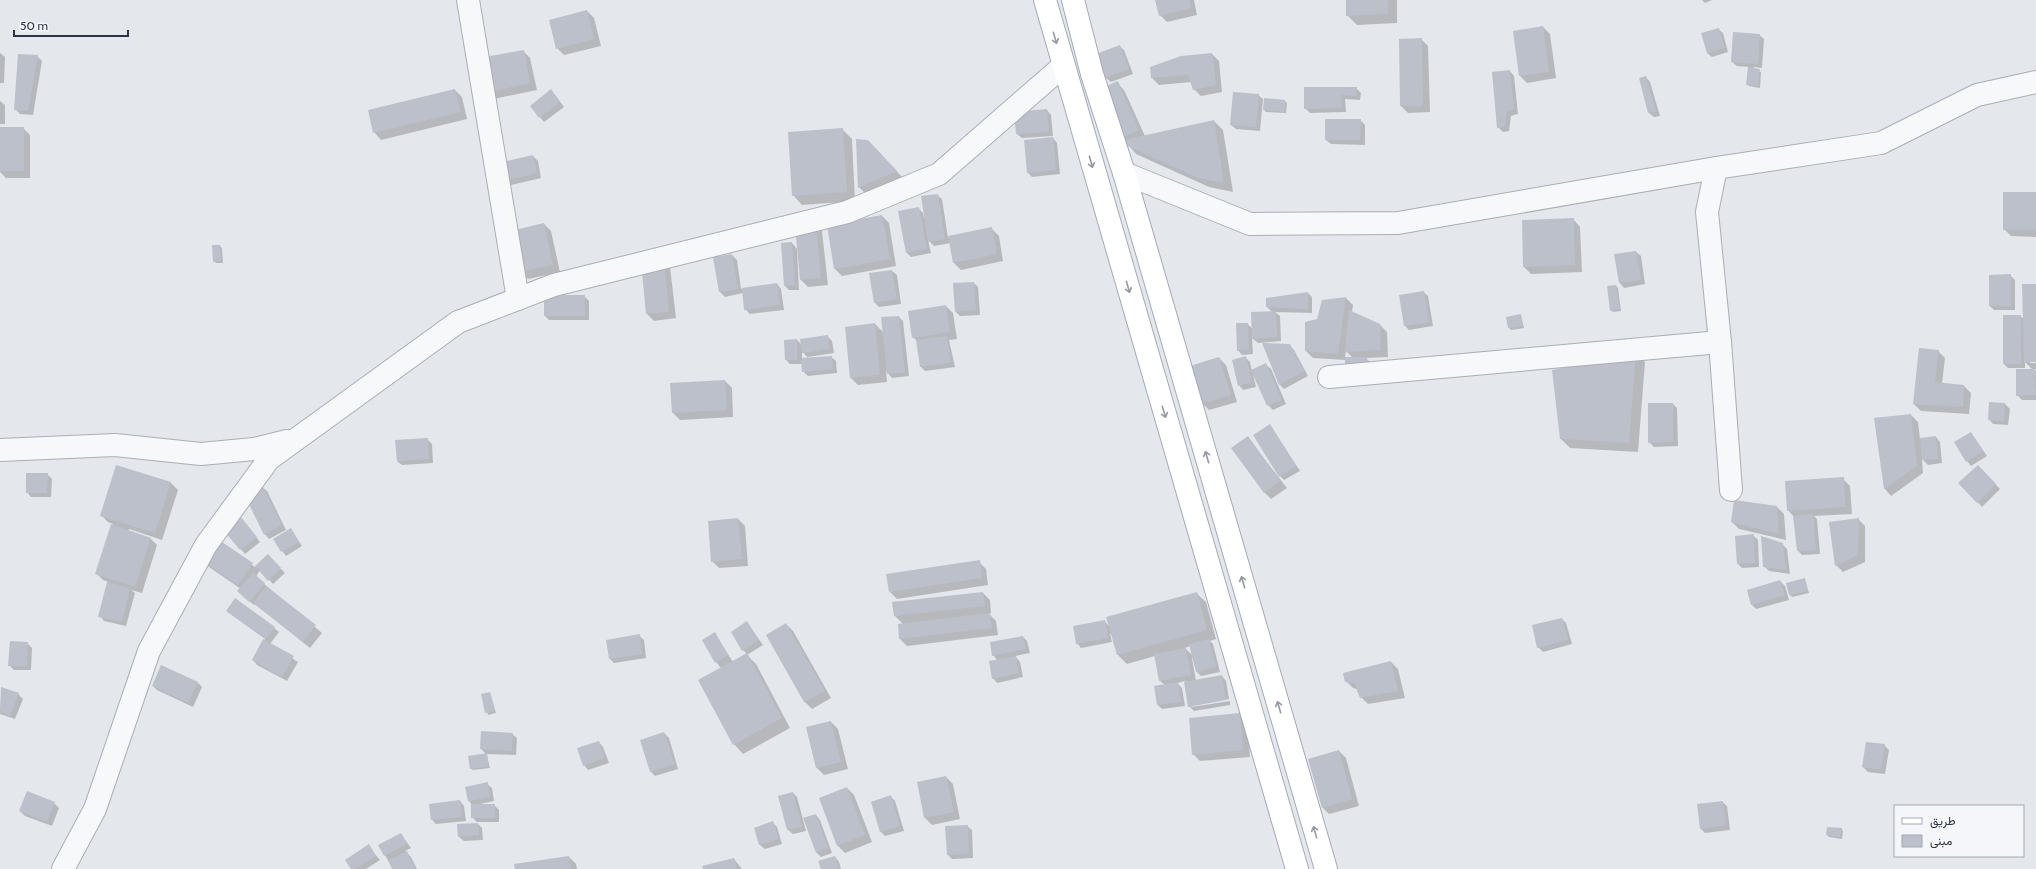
<svg xmlns="http://www.w3.org/2000/svg" width="2036" height="869" viewBox="0 0 2036 869" font-family="Cabin,Vazirmatn,sans-serif">
<style>
.shadow{fill:#0003;fill-rule:evenodd}
.building{fill:#bbc0ca}
.lines{fill:none;stroke-linecap:round;stroke-linejoin:round}
.minor-casing{stroke:#a9aeb7;stroke-width:24}
.major-casing{stroke:#a3abb8;stroke-width:24}
.minor{stroke:#f7f8fa;stroke-width:22}
.major{stroke:#fff;stroke-width:22}
.oneway{stroke:#959aa2}
</style>
<rect width="100%" height="100%" fill="#e4e7ec"/>
<g class="shadow">
<path d="M1156 0H1194L1197 15 1167 22 1160 15Z"/>
<path d="M1347 0H1397V23L1357 25 1347 15Z"/>
<path d="M1702 0H1712L1705 3Z"/>
<path d="M587 11 594 18 601 46 564 55 557 48Z"/>
<path d="M1543 27 1550 34 1556 78 1527 83 1520 76Z"/>
<path d="M1718 29 1723 33 1728 52 1712 57 1707 53Z"/>
<path d="M1759 35 1764 39 1762 68 1754 67V69L1761 72 1760 88 1749 86 1747 84 1749 67 1737 66 1732 62Z"/>
<path d="M1421 39 1428 46 1430 112 1408 113 1401 106 1400 40Z"/>
<path d="M1119 46 1124 50 1133 74 1111 82 1106 78 1097 54Z"/>
<path d="M523 51 530 58 537 90 493 99 486 92Z"/>
<path d="M0 53 5 57 4 83H0Z"/>
<path d="M1212 54 1219 61 1222 92 1201 96 1194 89 1191 82 1159 85 1152 78Z"/>
<path d="M37 56 42 61 33 115 20 114 16 110Z"/>
<path d="M1510 71 1514 76 1518 114 1511 116 1509 131 1503 132 1498 127Z"/>
<path d="M1646 77 1650 82 1660 116 1654 117 1649 113Z"/>
<path d="M1117 83 1124 90 1145 136 1214 121 1223 130 1233 192 1209 187 1136 154 1122 137Z"/>
<path d="M1356 88 1361 93 1360 100 1345 99 1346 112 1310 113 1305 108Z"/>
<path d="M455 90 462 97 467 119 381 140 374 132Z"/>
<path d="M555 95 564 107 544 122 540 117Z"/>
<path d="M1258 95 1263 99 1260 131 1236 129 1231 125Z"/>
<path d="M0 101 5 105V124H0Z"/>
<path d="M1285 101 1287 103 1286 113 1266 112 1264 110Z"/>
<path d="M1047 110 1051 115 1053 136 1022 138 1017 134 1015 113Z"/>
<path d="M1360 120 1365 125V145L1331 144 1326 140Z"/>
<path d="M0 128H23L30 135V178H6L0 172Z"/>
<path d="M842 129 852 139 855 201 802 205 793 195Z"/>
<path d="M1053 138 1057 143 1060 174 1032 177 1028 173Z"/>
<path d="M875 148 903 178 866 194 859 187Z"/>
<path d="M533 156 538 161 541 178 503 187 498 182Z"/>
<path d="M2036 193V237L2011 236 2004 229Z"/>
<path d="M937 195 942 199 948 238 992 229 999 236 1003 261 961 270 954 263 951 243 934 246 928 240 931 253 911 257 907 253 918 208 923 213 924 218H926Z"/>
<path d="M882 216 889 223 896 266 842 276 835 269Z"/>
<path d="M1573 219 1580 227 1582 272 1531 274 1524 267Z"/>
<path d="M544 224 551 231 560 272 528 279 521 272Z"/>
<path d="M815 224 822 231 828 285 808 287 801 280Z"/>
<path d="M792 243 797 249 799 290H789L785 286Z"/>
<path d="M213 246H220L222 248 223 263H216L214 261Z"/>
<path d="M1636 252 1641 256 1645 284 1624 288 1620 283 1615 255Z"/>
<path d="M732 255 737 260 741 289 777 284 781 289 784 310 750 314 745 309 743 293 725 297 720 292 714 258Z"/>
<path d="M642 262 670 267 676 318 654 321 647 314Z"/>
<path d="M892 271 897 275 901 304 879 307 875 303Z"/>
<path d="M2010 275 2015 280V310H1994L1990 306Z"/>
<path d="M974 283 978 287 980 315 960 316 956 312Z"/>
<path d="M2036 285V361H2030V363H2036V369H2034L2036 371V400H2022L2017 395 2033 370 2025 362V368H2008L2004 364 2020 316 2024 319Z"/>
<path d="M1616 286 1618 288 1621 311 1613 312 1611 310Z"/>
<path d="M1423 292 1428 296 1433 326 1409 330 1405 326Z"/>
<path d="M1308 293 1312 297V313L1275 312 1280 316 1281 341 1258 343 1252 338 1253 354 1242 355 1238 350 1247 324 1253 329 1272 312 1267 307Z"/>
<path d="M584 296 589 301V320H549L545 316Z"/>
<path d="M1346 298 1353 305 1352 312 1380 325 1387 332 1388 357 1366 358 1371 363V374L1346 360 1313 358 1306 351 1318 320 1322 301ZM1346 351 1353 358H1345Z"/>
<path d="M946 306 953 313 957 339 949 340 955 367 925 371 921 367 917 341 913 337Z"/>
<path d="M1521 316 1524 328 1511 330 1509 328Z"/>
<path d="M899 317 903 321 909 376 892 378 886 371 887 382 858 385 851 378 875 324 884 333Z"/>
<path d="M828 337 832 341 834 353 808 357V358L802 351V359L831 357 836 361 837 373 808 376 803 371V364H790L786 360 797 340 802 345Z"/>
<path d="M1289 345 1294 350 1308 376 1284 389 1280 385Z"/>
<path d="M1938 351 1945 358 1942 384 1964 386 1971 393 1969 414 1921 411 1914 404Z"/>
<path d="M1635 353 1645 362 1638 452 1570 448 1561 439Z"/>
<path d="M1219 358 1226 365 1237 402 1209 410 1202 403Z"/>
<path d="M1246 358 1250 362 1252 371 1266 365 1271 369 1286 404 1273 410 1268 405 1253 374 1256 387 1243 390 1239 385Z"/>
<path d="M725 381 732 388 733 417 680 420 673 413 671 384Z"/>
<path d="M1990 403 2005 404 2010 409 2008 425 1993 424 1989 419Z"/>
<path d="M1673 404 1677 408 1678 446 1654 447 1649 442Z"/>
<path d="M1911 415 1918 422 1920 439 1936 437 1940 442 1942 463 1928 465 1922 459 1923 473 1891 496 1885 489 1875 418Z"/>
<path d="M1270 425 1300 471 1284 480 1280 476Z"/>
<path d="M1971 433 1987 456 1971 466 1967 461Z"/>
<path d="M1248 438 1287 488 1271 499 1264 492Z"/>
<path d="M427 439 432 444 433 463 402 465 397 461Z"/>
<path d="M117 466 171 483 178 490 162 540 129 529 128 531 150 538 157 545 142 593 131 590 135 593 126 626 104 621 100 616 108 582 103 580 96 573 113 524 108 522 101 515Z"/>
<path d="M1978 466 2000 489 1982 507 1960 483Z"/>
<path d="M47 474 52 479 51 497H31L27 492Z"/>
<path d="M1843 479 1850 486 1852 514 1814 516 1817 519 1820 554 1802 555 1798 551 1794 517 1788 510Z"/>
<path d="M262 487 267 491 286 530 269 539 265 534Z"/>
<path d="M1777 507 1784 514 1786 540 1739 529 1732 522Z"/>
<path d="M236 512 260 542 245 554 216 520Z"/>
<path d="M738 519 745 526 748 566 719 568 712 561Z"/>
<path d="M1858 519 1865 526V562L1843 572 1836 565Z"/>
<path d="M291 529 302 546 286 556 274 539Z"/>
<path d="M1753 535 1758 540 1759 567 1742 568 1738 564Z"/>
<path d="M216 539 255 567 267 555 285 573 273 584 260 570 256 577 322 633 310 648 255 604 254 605 243 596 241 589 209 567 202 560Z"/>
<path d="M1782 544 1787 549 1790 574 1769 571 1764 566Z"/>
<path d="M979 562 986 569 988 585 897 599 890 592Z"/>
<path d="M1805 580 1809 593 1792 597 1790 595Z"/>
<path d="M1780 581 1785 586 1789 600 1756 609 1752 605Z"/>
<path d="M983 593 990 600 991 613H988L996 621 998 635 907 646 900 639 903 624 895 616Z"/>
<path d="M1196 593 1206 602 1216 639 1210 641 1213 644 1220 672 1201 676 1197 672 1193 658H1192L1196 681 1222 676 1226 681 1229 699 1191 705V707L1230 701V705L1194 711 1189 706 1185 681 1177 683 1182 688 1185 706 1162 709 1158 705 1155 686 1165 685 1160 681 1155 656 1127 664 1118 655 1112 633 1110 634 1112 642 1081 648 1077 643 1104 621 1110 627ZM1190 646 1192 655 1185 648Z"/>
<path d="M232 615 274 628 279 632 270 644 298 662 287 681 257 665 253 660 265 639Z"/>
<path d="M1562 619 1566 623 1572 644 1543 652 1538 647Z"/>
<path d="M747 623 763 645 747 655 756 664 790 728 743 754 734 744 721 668 716 662 715 634 733 662 747 654 743 650Z"/>
<path d="M786 624 793 631 831 698 812 709 805 702 767 635Z"/>
<path d="M639 636 644 640 646 658 614 663 610 659Z"/>
<path d="M1023 637 1027 641 1030 653 1015 656 1020 662 1023 677 997 683 993 678 998 661 993 655Z"/>
<path d="M27 643 32 648 31 670H14L9 665Z"/>
<path d="M1391 662 1398 669 1405 698 1368 704 1361 697 1357 689 1353 688 1346 681Z"/>
<path d="M198 683 202 687 193 707 157 690 153 686Z"/>
<path d="M2 688 18 694 23 699 15 719 0 714Z"/>
<path d="M490 693 496 713 488 715 482 695Z"/>
<path d="M1240 714 1247 721 1250 757 1200 761 1193 754Z"/>
<path d="M831 722 838 729 848 769 824 775 817 768Z"/>
<path d="M664 733 669 738 678 769 655 776 651 772Z"/>
<path d="M512 734 517 738 516 755 486 754 481 749Z"/>
<path d="M599 742 603 747 609 763 588 770 584 765Z"/>
<path d="M1884 745 1889 750 1885 774 1868 772 1863 767Z"/>
<path d="M1339 751 1346 758 1359 806 1329 814 1322 807Z"/>
<path d="M486 754 490 768 473 770 471 768Z"/>
<path d="M946 777 953 784 960 819 932 825 925 818 918 783Z"/>
<path d="M487 784 492 788 494 801 480 804 494 805 499 810V822H477L472 817V805L469 801Z"/>
<path d="M847 788 854 795 872 842 845 853 838 846 820 798Z"/>
<path d="M793 793 797 797 806 831 793 834 788 830Z"/>
<path d="M891 797 895 801 904 831 885 836 881 832 872 802Z"/>
<path d="M460 801 464 806 466 821 436 824 432 820Z"/>
<path d="M1722 802 1727 806 1730 830 1705 833 1701 829Z"/>
<path d="M54 803 59 808 52 826 25 816 20 811Z"/>
<path d="M816 815 820 820 832 853 821 857 816 852Z"/>
<path d="M773 823 777 827 782 844 765 849 760 845 755 828Z"/>
<path d="M478 824 482 828 483 840 464 841 459 837Z"/>
<path d="M967 826 972 830 973 858 952 859 948 855Z"/>
<path d="M1841 829 1843 831 1842 839 1829 837 1827 835Z"/>
<path d="M401 834 411 848 405 851 411 857 417 869H393L385 855Z"/>
<path d="M368 846 380 860 366 869H352Z"/>
<path d="M569 857 576 864 577 869H516Z"/>
<path d="M835 857 839 862 841 869H822Z"/>
<path d="M734 859 742 869H704Z"/>
</g>
<g class="building">
<path d="M1155 0H1189L1191 8 1159 16Z"/>
<path d="M1346 0H1388V14L1346 16Z"/>
<path d="M587 10 594 39 556 49 549 20Z"/>
<path d="M1543 26 1549 72 1519 76 1513 31Z"/>
<path d="M1719 28 1725 48 1707 53 1701 33Z"/>
<path d="M1733 32 1760 34 1758 64 1731 62Z"/>
<path d="M1422 38 1423 106H1400L1399 39Z"/>
<path d="M1120 45 1129 69 1105 78 1096 54Z"/>
<path d="M524 50 530 83 485 93 479 58Z"/>
<path d="M1212 53 1216 85 1193 90 1188 75 1151 78 1150 67 1181 56Z"/>
<path d="M18 54 38 55 28 111 14 110Z"/>
<path d="M1748 67 1760 69 1758 86 1746 85Z"/>
<path d="M1510 70 1514 109 1507 111 1505 127 1497 128 1492 72Z"/>
<path d="M1646 76 1656 111 1648 113 1639 78Z"/>
<path d="M1118 81 1139 130 1121 138 1099 89Z"/>
<path d="M1304 87H1357L1356 96 1341 95 1342 108 1304 109Z"/>
<path d="M455 89 461 112 373 133 368 110Z"/>
<path d="M551 89 560 102 539 118 530 106Z"/>
<path d="M1233 92 1259 94 1256 127 1230 125Z"/>
<path d="M1264 98 1285 100V112L1263 110Z"/>
<path d="M1047 109 1049 132 1016 134 1014 112Z"/>
<path d="M1325 119H1361L1360 140H1325Z"/>
<path d="M1214 120 1224 183 1198 178 1125 145 1124 140Z"/>
<rect x="0" y="127" width="24" height="44"/>
<path d="M843 128 847 192 792 196 788 132Z"/>
<path d="M1053 137 1056 170 1027 173 1024 140Z"/>
<path d="M856 139 868 140 897 171 858 188Z"/>
<path d="M533 155 537 173 497 183 493 164Z"/>
<rect x="2003" y="192" width="33" height="38"/>
<path d="M938 194 945 239 928 242 921 196Z"/>
<path d="M919 207 927 249 906 253 898 211Z"/>
<path d="M882 215 890 259 834 269 827 225Z"/>
<path d="M1574 218 1575 265 1523 267 1522 220Z"/>
<path d="M544 223 553 265 520 272 511 231Z"/>
<path d="M816 223 821 278 800 280 795 225Z"/>
<path d="M992 227 997 254 953 263 948 236Z"/>
<path d="M792 242 795 285 784 286 781 243Z"/>
<path d="M212 245H220L221 261 213 262Z"/>
<path d="M1636 251 1641 280 1619 283 1614 254Z"/>
<path d="M732 254 738 289 719 292 713 257Z"/>
<path d="M664 259 669 312 646 314 641 261Z"/>
<path d="M892 270 897 299 874 303 869 273Z"/>
<path d="M2011 274V306H1989V275Z"/>
<path d="M974 282 976 310 955 312 953 283Z"/>
<path d="M777 283 780 305 744 310 742 288Z"/>
<path d="M2022 284H2036V362H2024Z"/>
<path d="M1616 285 1620 309 1610 311 1607 286Z"/>
<path d="M1424 291 1429 322 1404 326 1399 295Z"/>
<path d="M1308 292V309L1266 307V298Z"/>
<rect x="544" y="295" width="41" height="21"/>
<path d="M1346 297 1338 354 1305 351V322L1317 319 1322 300Z"/>
<path d="M946 305 950 332 912 338 908 311Z"/>
<path d="M1349 310 1380 324 1381 350 1345 352Z"/>
<path d="M1276 311 1277 337 1252 339 1251 312Z"/>
<path d="M1521 314 1523 326 1508 328 1506 317Z"/>
<rect x="2003" y="315" width="18" height="49"/>
<path d="M899 316 905 372 887 374 881 317Z"/>
<path d="M875 323 880 375 850 378 845 327Z"/>
<path d="M1236 323H1248L1249 350 1237 351Z"/>
<path d="M828 335 830 349 802 353 800 339Z"/>
<path d="M947 336 951 363 920 367 916 340Z"/>
<path d="M797 339V360H785L784 340Z"/>
<path d="M1262 343 1290 344 1304 371 1279 385Z"/>
<path d="M1919 348 1939 350 1935 382 1964 385 1963 407 1913 404Z"/>
<path d="M1636 352 1629 443 1560 439 1552 370Z"/>
<path d="M832 356 833 369 802 372 801 358Z"/>
<path d="M1246 356 1252 382 1238 386 1232 360Z"/>
<path d="M1219 357 1231 395 1201 404 1190 366Z"/>
<rect x="1345" y="357" width="22" height="13"/>
<path d="M1266 363 1282 400 1267 406 1251 370Z"/>
<path d="M2016 369H2035L2036 395 2016 396Z"/>
<path d="M725 380 727 410 672 413 670 383Z"/>
<path d="M1989 402 2005 403 2004 421 1988 420Z"/>
<path d="M1648 403H1673V442L1648 443Z"/>
<path d="M1911 414 1917 466 1884 489 1874 418Z"/>
<path d="M1270 424 1296 466 1279 477 1253 435Z"/>
<path d="M1971 432 1983 451 1966 462 1954 442Z"/>
<path d="M1248 436 1280 481 1264 493 1231 448Z"/>
<path d="M1936 436 1938 459 1922 460 1920 438Z"/>
<path d="M428 438 429 459 397 461 395 440Z"/>
<path d="M116 465 171 482 155 533 100 516Z"/>
<path d="M1978 465 1996 484 1977 503 1958 483Z"/>
<path d="M26 473H48L47 493H26Z"/>
<path d="M1844 477 1845 507 1787 511 1785 481Z"/>
<path d="M262 485 282 525 264 535 244 494Z"/>
<path d="M1734 500 1777 506 1779 534 1731 522Z"/>
<path d="M232 506 257 537 240 550 215 520Z"/>
<path d="M1813 514 1816 550 1797 551 1793 516Z"/>
<path d="M738 518 742 559 711 562 708 521Z"/>
<path d="M1859 518 1858 555 1835 566 1829 522Z"/>
<path d="M111 524 151 538 135 587 95 574Z"/>
<path d="M291 528 299 542 281 552 273 539Z"/>
<path d="M1754 534 1755 563 1737 564 1735 536Z"/>
<path d="M1761 536 1783 543 1786 570 1763 567Z"/>
<path d="M216 538 253 563 238 585 201 560Z"/>
<path d="M268 554 281 568 268 581 255 566Z"/>
<path d="M980 560 982 578 889 592 886 574Z"/>
<path d="M253 573 265 583 249 602 237 591Z"/>
<path d="M1805 578 1808 591 1789 595 1786 583Z"/>
<path d="M1780 580 1785 595 1751 605 1747 590Z"/>
<path d="M107 582 130 588 122 622 98 617Z"/>
<path d="M266 586 316 625 303 642 253 603Z"/>
<path d="M983 592 985 606 894 616 892 602Z"/>
<path d="M1197 592 1207 630 1117 655 1106 617Z"/>
<path d="M235 598 275 627 266 639 226 611Z"/>
<path d="M990 613 992 628 899 639 898 624Z"/>
<path d="M1562 618 1568 640 1537 648 1532 625Z"/>
<path d="M1105 620 1108 638 1076 644 1073 626Z"/>
<path d="M747 621 759 640 742 651 731 632Z"/>
<path d="M786 623 825 691 804 702 766 635Z"/>
<path d="M715 632 728 655 715 663 702 640Z"/>
<path d="M640 634 642 654 609 659 606 640Z"/>
<path d="M1023 636 1026 649 992 656 990 642Z"/>
<path d="M263 639 294 656 282 677 252 660Z"/>
<path d="M1209 639 1216 667 1196 672 1189 644Z"/>
<path d="M10 641 28 642 27 666H8Z"/>
<path d="M1186 648 1191 675 1159 681 1154 654Z"/>
<path d="M747 653 782 718 733 745 698 680Z"/>
<path d="M1016 656 1019 673 992 679 989 661Z"/>
<path d="M1391 661 1398 691 1360 698 1354 683 1345 682 1343 673Z"/>
<path d="M161 665 198 682 188 703 152 686Z"/>
<path d="M1222 675 1226 700 1188 707 1184 682Z"/>
<path d="M1178 682 1181 702 1157 705 1154 686Z"/>
<path d="M1 687 19 693 10 716 0 712Z"/>
<path d="M490 692 495 711 485 713 481 694Z"/>
<path d="M1240 713 1243 750 1192 755 1189 718Z"/>
<path d="M831 721 841 762 816 768 806 727Z"/>
<path d="M481 731 513 733 512 751 480 749Z"/>
<path d="M664 732 675 764 650 772 640 740Z"/>
<path d="M599 741 605 758 583 766 577 748Z"/>
<path d="M1866 742 1885 744 1881 770 1862 767Z"/>
<path d="M1339 750 1352 799 1322 808 1308 759Z"/>
<path d="M487 753 489 766 470 769 468 756Z"/>
<path d="M946 776 954 812 924 818 917 782Z"/>
<path d="M488 782 490 797 468 801 465 787Z"/>
<path d="M847 787 865 835 837 846 819 798Z"/>
<path d="M27 791 55 802 47 822 19 811Z"/>
<path d="M793 792 802 827 787 830 778 796Z"/>
<path d="M891 795 900 826 880 832 871 802Z"/>
<path d="M460 800 462 817 431 820 429 804Z"/>
<path d="M1723 801 1726 825 1700 829 1697 804Z"/>
<rect x="471" y="804" width="24" height="14"/>
<path d="M816 814 828 848 816 853 803 818Z"/>
<path d="M773 821 779 839 759 845 754 828Z"/>
<path d="M478 823 479 835 458 837 457 824Z"/>
<path d="M968 825 969 854 947 855 945 826Z"/>
<path d="M1827 827 1842 828 1840 837 1826 835Z"/>
<path d="M401 833 407 844 384 856 378 845Z"/>
<path d="M369 844 376 856 355 869H351L345 860Z"/>
<path d="M407 851 415 869H392L388 860Z"/>
<path d="M569 856 571 869H515L514 864Z"/>
<path d="M835 856 839 869H821L818 861Z"/>
<path d="M734 858 737 869H703L702 866Z"/>
</g>
<g class="lines">
<g class="minor-casing">
<g id="minor">
<path d="M468 0 518 299"/>
<path d="M1716 168 1707 212 1720 342 1731 490"/>
<path d="M1124 173 1250 224 1398 223 1716 168 1881 143 1977 95 2036 82"/>
<path d="M1329 377 1720 342"/>
<path d="M0 450 115 445 201 454 254 449 287 441"/>
<path d="M63 869 95 809 149 651 206 545 269 459 458 322 554 285 847 212 939 174 1063 66"/>
</g>
</g>
<g class="major-casing">
<g id="major">
<path d="M1045 0 1297 869"/>
<path d="M1073 0 1092 74 1124 173 1326 869"/>
</g>
</g>
<use href="#minor" class="minor"/>
<use href="#major" class="major"/>
</g>
<defs><path id="oneway-shaft" d="M-6 0H5M1.5-3L5.5 0L1.5 3" fill="none" stroke-width="1.6" stroke-linecap="round" stroke-linejoin="round"/></defs>
<g class="oneway">
<use href="#oneway-shaft" transform="translate(1055 38) rotate(74)"/>
<use href="#oneway-shaft" transform="translate(1091 162) rotate(74)"/>
<use href="#oneway-shaft" transform="translate(1128 287) rotate(74)"/>
<use href="#oneway-shaft" transform="translate(1164 412) rotate(74)"/>
<use href="#oneway-shaft" transform="translate(1207 457) rotate(-106)"/>
<use href="#oneway-shaft" transform="translate(1243 582) rotate(-106)"/>
<use href="#oneway-shaft" transform="translate(1279 707) rotate(-106)"/>
<use href="#oneway-shaft" transform="translate(1315 832) rotate(-106)"/>
</g>
<rect x="1894" y="805" width="130" height="52" fill="#f4f6f9" stroke="#a4a8b1"/>
<rect x="1902" y="818" width="20" height="6" fill="#ffffff" stroke="#a4a8b1"/>
<text x="1930" y="825" font-size="12" fill="#2b3445">طريق</text>
<rect x="1902" y="835" width="20" height="12" fill="#bbc0ca" stroke="#a4a8b1"/>
<text x="1930" y="845" font-size="12" fill="#2b3445">مبنى</text>
<path d="M14 30v6h114v-6" fill="none" stroke="#2b3445" stroke-width="2"/>
<text x="20" y="30" font-size="12" fill="#2b3445" stroke="#f4f6f9" stroke-width="3" paint-order="stroke">50 m</text>
</svg>
